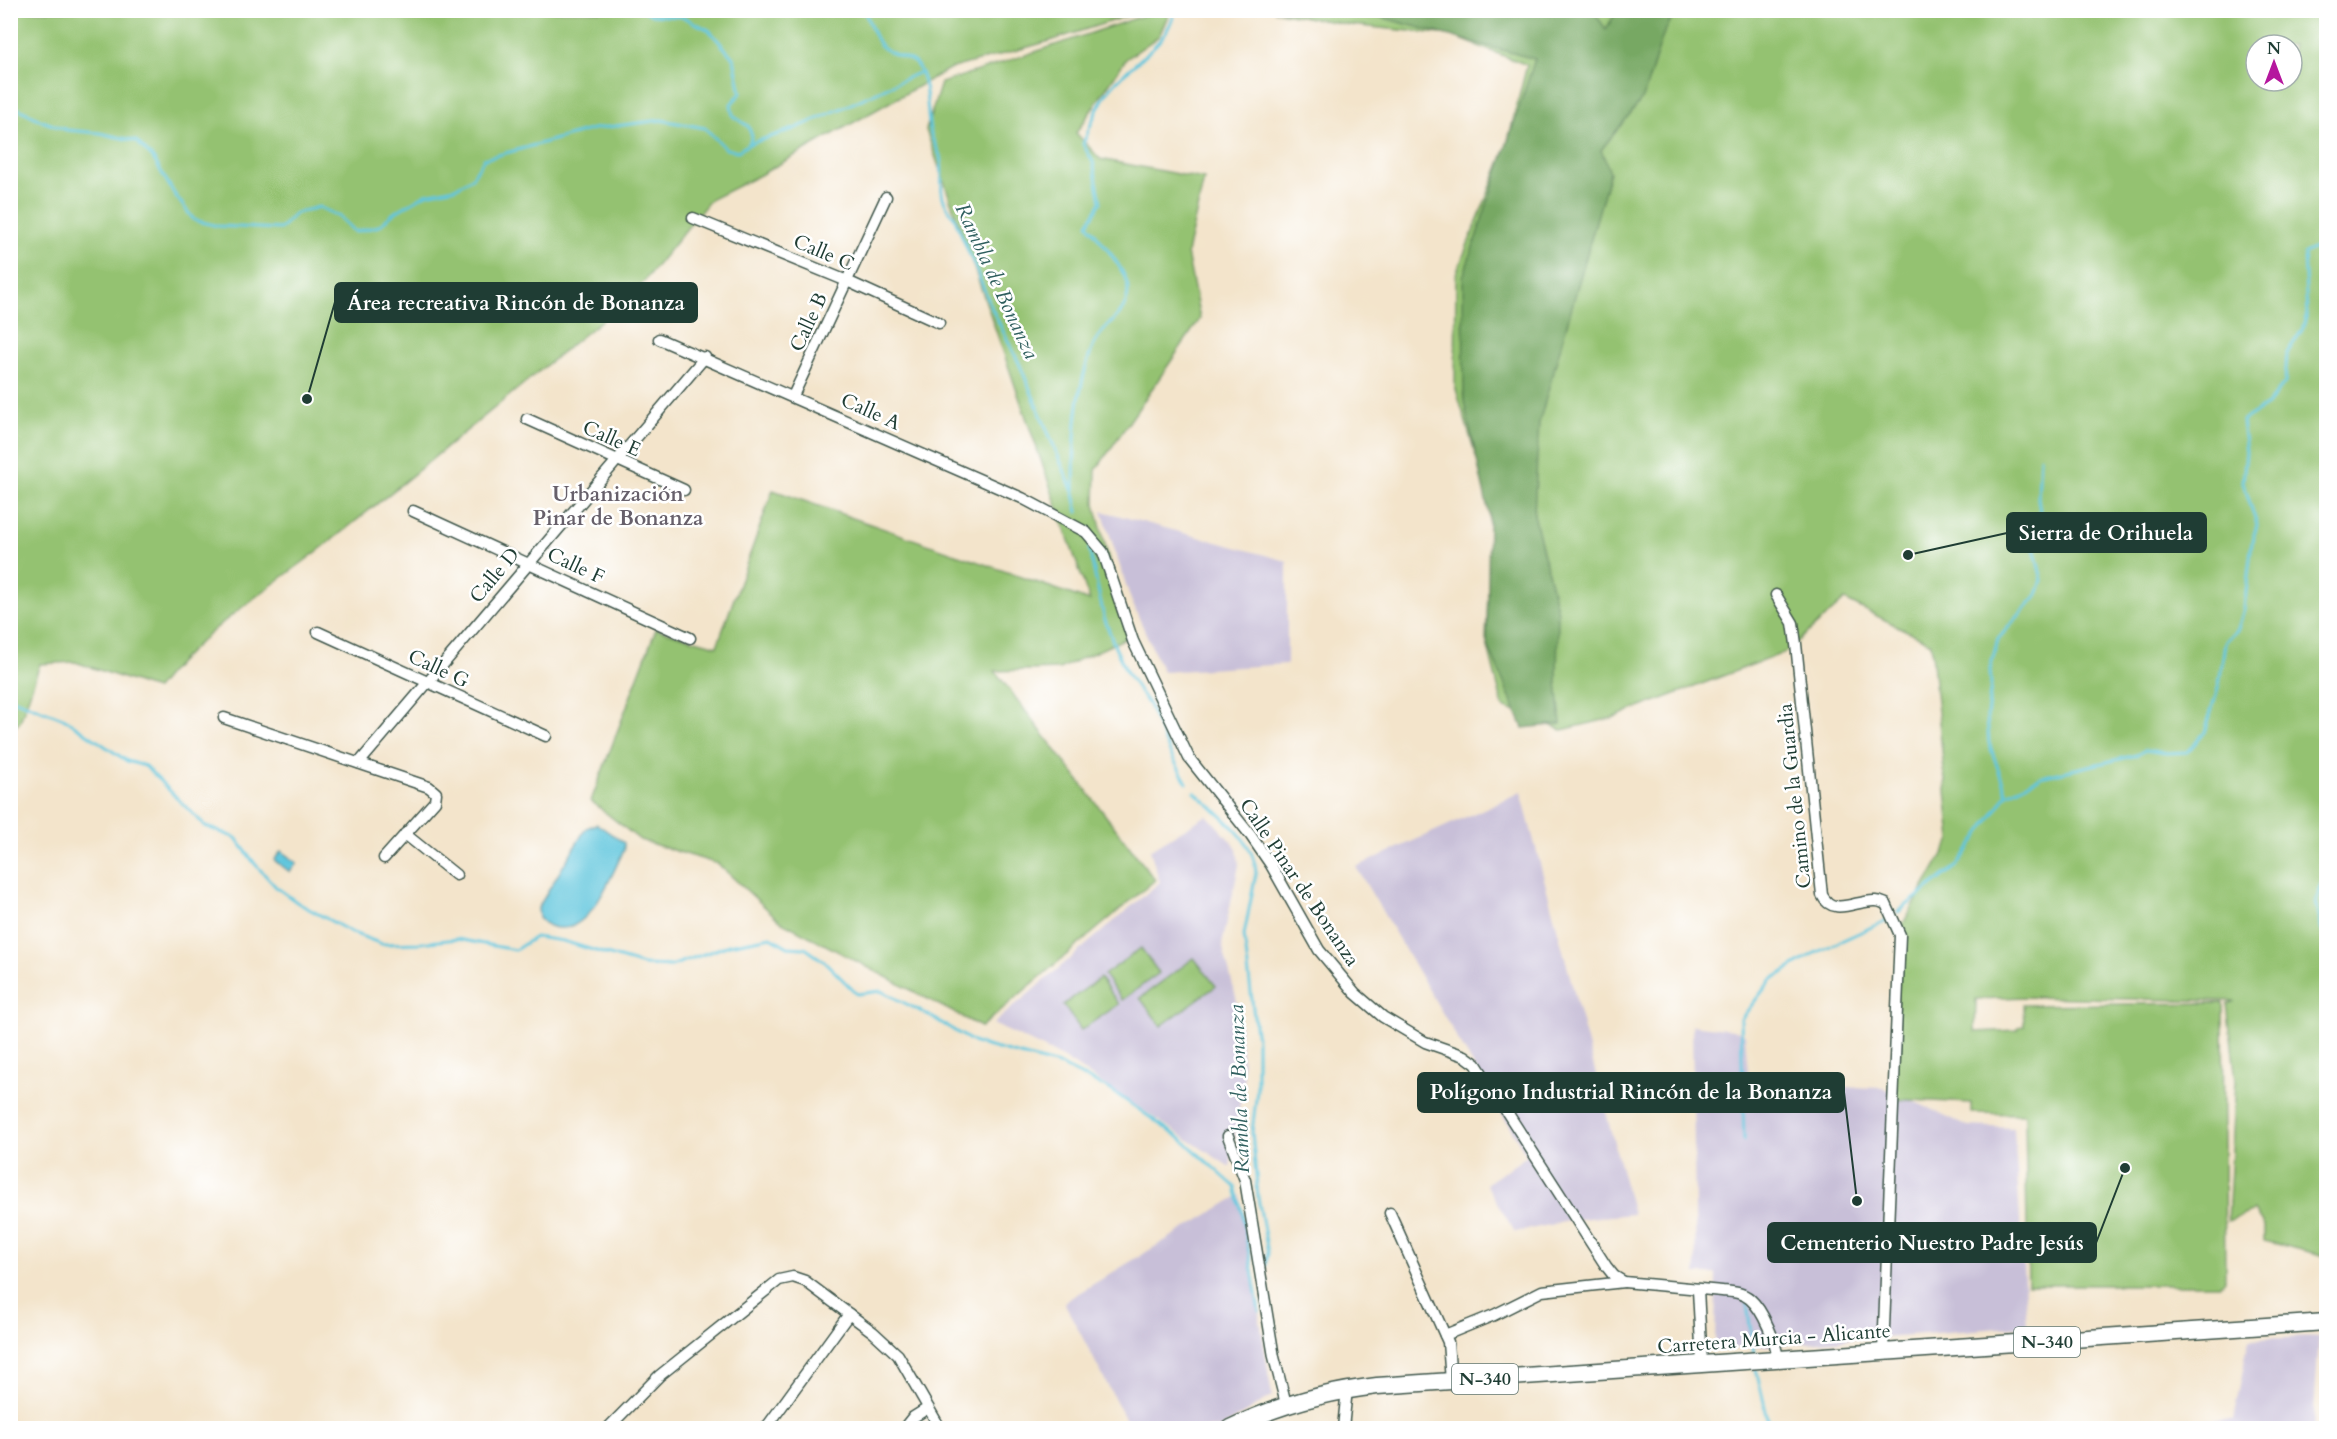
<svg xmlns="http://www.w3.org/2000/svg" width="2337" height="1439" viewBox="0 0 2337 1439" font-family="Cardo,serif">
<style>
.industrial{fill:#c8bfd8}
.green{fill:#94c271;stroke:#5a8052;stroke-width:1.5;fill-rule:evenodd}
.forest{fill:#77a863;stroke:#4b724c;stroke-width:1.5}
.water{fill:#60c6dd;stroke:#408288;stroke-width:1.5}
.lines{fill:none;stroke-linecap:round;stroke-linejoin:round}
.stream{stroke:#60c6dd;stroke-width:3}
.minor-casing{stroke:#3f564b;stroke-width:13}
.trunk-casing{stroke:#3f564b;stroke-width:19}
.minor{stroke:#fff;stroke-width:10}
.trunk{stroke:#fff;stroke-width:16}
.labels{text-anchor:middle;stroke-width:5;stroke-linejoin:round;paint-order:stroke}
.shield{fill:#fff;stroke:#627771;stroke-width:1.5}
.shield-label{font-size:18px;font-weight:bold;fill:#1f3d34}
.street-label{font-size:20px;fill:#1f3d34;stroke:#fff}
.water-label{font-size:21px;font-style:italic;fill:#2f5f5e;stroke:#fff}
.neighbourhood-label{font-size:21px;font-weight:bold;fill:#67606b;stroke:#fff}
.leader{fill:none;stroke:#1f3d34;stroke-width:2}
.callout-dot{fill:#1f3d34;stroke:#fff;stroke-width:2}
.callout{fill:#1f3d34;stroke:#1f3d34;stroke-width:2}
.callout-label{font-size:21px;text-anchor:middle;font-weight:bold;fill:#fff}
</style>
<rect width="100%" height="100%" fill="#fff"/>
<filter id="ink" filterUnits="userSpaceOnUse"><feTurbulence type="fractalNoise" baseFrequency=".0167" numOctaves="2"/><feDisplacementMap in="SourceGraphic" scale="12" xChannelSelector="R" yChannelSelector="G"/><feConvolveMatrix kernelMatrix="1 2 1 2 8 2 1 2 1" color-interpolation-filters="sRGB"/></filter>
<filter id="wash" filterUnits="userSpaceOnUse"><feTurbulence type="fractalNoise" baseFrequency=".008" numOctaves="4" result="noise"/><feDisplacementMap in="SourceGraphic" scale="24" xChannelSelector="R" yChannelSelector="G"/><feGaussianBlur stdDeviation="1.35" result="paint"/><feColorMatrix in="noise" values="0 0 0 0 0 0 0 0 0 0 0 0 0 0 0 0 0 1.4 0 .05"/><feComposite in="paint" operator="in"/></filter>
<g filter="url(#wash)">
<rect width="100%" height="100%" fill="#f3e4cb"/>
<g class="industrial">
<path d="M1102 511 1287 561V664L1163 672 1131 600Z"/>
<path d="M1521 792 1633 1214 1579 1219 1515 1232 1486 1184 1527 1156 1356 867Z"/>
<path d="M1207 815 1237 848 1239 865 1222 944 1238 1005 1244 1078 1230 1167 1062 1057 993 1024 1160 882 1150 850Z"/>
<path d="M1692 1025 1741 1031 1745 1035 1749 1085 1884 1088 1968 1126 2014 1128 2027 1326 1715 1350 1716 1274H1696Z"/>
<path d="M1240 1195 1272 1396 1220 1428H1130L1064 1302Z"/>
<path d="M2319 1337 2313 1428H2150V1418L2233 1420 2249 1339Z"/>
</g>
<g class="green">
<path d="M11 11H1143L1050 41 949 69 760 175 710 200 641 285 613 311C516 389 421 470 323 547 266 591 201 631 156 689L75 662 40 664 20 722 11 730Z"/>
<path d="M1157 11H1170L1159 36 1126 59 1076 133 1100 159 1204 179 1187 253 1200 319 1096 470 1095 504 1128 637 1059 669 995 671 1155 880 981 1027 780 921 718 864 640 840 591 801 656 629 717 646 773 490 1090 601 926 130 941 83Z"/>
<path d="M1274 11H2326V1256L2264 1241V1226L2254 1211 2228 1221 2236 1080 2227 1004 2235 1001 2026 997 1976 999 1975 1032 2018 1030V1027L2024 1026 2023 1005 2223 1003 2225 1280 2220 1285H2028L2025 1114 1971 1113V1103L1891 1099 1901 927 1951 840 1931 643 1845 600 1786 652 1612 718 1562 730 1503 707 1486 639 1492 510 1455 386 1456 274 1506 148 1527 65 1450 35 1350 25ZM2256 45H2292V81H2256Z"/>
<path d="M1141 948 1159 973 1122 1000 1104 975Z"/>
<path d="M1194 958 1216 986 1161 1026 1140 998Z"/>
<path d="M1100 978 1119 1004 1081 1030 1063 1005Z"/>
</g>
<path class="forest" d="M1358 11H1593L1606 29 1617 11H1676L1663 35 1643 98 1601 150 1610 172 1539 423 1534 514 1558 613 1557 681 1561 724 1523 728 1487 643 1489 514 1464 402 1463 277 1535 59Z"/>
<g class="water">
<path d="M597 824 624 843V850C611 875 592 931 559 928 551 928 544 924 539 918L538 908 586 828Z"/>
<path d="M281 851 297 863 290 872 274 860Z"/>
</g>
<g class="lines">
<g class="stream">
<path d="M643 10 652 15 683 17 709 30 734 59 741 93 731 104 733 116 748 126 752 136 749 144"/>
<path d="M864 10C870 22 873 38 882 47 892 57 912 56 918 67 929 85 926 110 930 130 931 139 937 147 940 156 946 182 933 191 954 217L993 311 1019 363 1074 494 1078 512"/>
<path d="M10 104 42 121 67 130 99 133 136 141 153 158 175 195 194 220 218 226 280 229 296 213 319 207 340 217 355 232 379 226 394 213 426 194 455 188 472 178 484 159 593 129 661 120 705 128 726 149 738 151 749 144 794 129 849 105 920 72"/>
<path d="M1074 491C1074 441 1074 394 1093 346 1101 325 1129 316 1128 289 1127 270 1100 241 1088 224L1101 202 1093 162 1083 144C1090 128 1096 108 1107 93 1127 64 1168 47 1175 10"/>
<path d="M1089 548 1104 617 1115 647 1127 673 1149 705 1170 753 1187 783"/>
<path d="M10 698 65 719 127 761 145 766 205 826 236 838 255 864 276 887 298 903 353 933 382 944 420 943 457 939 515 950 535 937 563 941 643 965 671 966 729 945 771 937 788 947 805 948 825 962 857 994 881 991 930 1016 975 1043 1062 1066 1111 1090 1184 1141 1235 1187 1242 1212 1259 1311"/>
<path d="M1195 792C1217 814 1255 838 1256 873L1244 935 1257 1041V1090L1252 1132 1258 1197 1268 1253 1266 1265"/>
<path d="M2007 794 1989 743 1987 716 1991 685 1990 669 1998 639 2037 595 2042 580 2034 548 2041 519 2038 498 2040 457"/>
<path d="M2326 873 2316 902 2322 930 2326 935"/>
<path d="M1898 912 1958 865 2007 794 2041 777 2137 755 2145 750 2166 753 2187 752 2205 732 2219 685 2225 642 2238 629 2244 609 2252 541 2257 525 2243 482 2246 452 2242 421 2267 405 2285 383 2287 353 2302 330 2307 314 2304 253 2326 243"/>
<path d="M1744 1140 1741 1019 1771 980 1815 953 1887 920"/>
<path d="M1747 1304 1754 1355"/>
<path d="M1755 1365 1770 1428"/>
</g>
</g>
</g>
<g filter="url(#ink)">
<g class="lines">
<g class="minor-casing">
<g id="minor">
<path d="M693 218 847 281 939 323"/>
<path d="M659 339 1022 498 1086 532 1103 552 1133 641 1189 758 1251 836 1271 865 1319 950 1355 993 1383 1017 1425 1042 1465 1056 1476 1064 1606 1266 1614 1276 1624 1282 1722 1291C1732 1292 1742 1292 1750 1299 1763 1310 1776 1342 1778 1359"/>
<path d="M793 396 886 197"/>
<path d="M527 419 684 490"/>
<path d="M413 511 690 638"/>
<path d="M1776 595 1793 623 1796 644 1822 895C1833 918 1858 899 1876 901 1880 901 1883 903 1886 904L1900 935 1883 1352"/>
<path d="M318 632 546 736"/>
<path d="M224 718 429 787 436 793 435 801 384 858"/>
<path d="M359 763 705 357"/>
<path d="M405 834 456 875"/>
<path d="M1228 1136 1245 1180 1274 1357 1286 1404"/>
<path d="M1390 1213 1448 1342 1451 1381"/>
<path d="M1698 1290 1702 1364"/>
<path d="M1445 1335 1494 1315 1542 1291 1624 1282"/>
<path d="M608 1428 659 1376 779 1280 793 1277 805 1281 873 1332 898 1355 940 1428"/>
<path d="M766 1428 849 1314"/>
<path d="M904 1428 912 1418 928 1408"/>
<path d="M1343 1428 1347 1389"/>
</g>
</g>
<g class="trunk-casing">
<path id="trunk" d="M1230 1428C1278 1405 1324 1392 1377 1386L2326 1322"/>
</g>
<use href="#minor" class="minor"/>
<use href="#trunk" class="trunk"/>
</g>
</g>
<g class="labels">
<g class="shield">
<rect x="2014" y="1327" width="66" height="30" rx="4.5"/>
<rect x="1452" y="1364" width="66" height="30" rx="4.5"/>
</g>
<g class="shield-label">
<text x="2047" y="1348">N-340</text>
<text x="1485" y="1385">N-340</text>
</g>
<g class="street-label">
<text transform="translate(824 252) rotate(23)" y="7">Calle C</text>
<text transform="translate(808 322) rotate(-65)" y="7">Calle B</text>
<text transform="translate(871 411) rotate(24)" y="7">Calle A</text>
<text transform="translate(612 438) rotate(24)" y="7">Calle E</text>
<text transform="translate(576 565) rotate(25)" y="7">Calle F</text>
<text transform="translate(494 575) rotate(-50)" y="7">Calle D</text>
<text transform="translate(439 668) rotate(25)" y="7">Calle G</text>
<text transform="translate(1794 796) rotate(-96)" y="7">Camino de la Guardia</text>
<text transform="translate(1300 882) rotate(56)" y="7">Calle Pinar de Bonanza</text>
<text transform="translate(1774 1338) rotate(-4)" y="7">Carretera Murcia - Alicante</text>
</g>
<g class="water-label">
<text transform="translate(997 281) rotate(65)" y="7">Rambla de Bonanza</text>
<text transform="translate(1239 1089) rotate(-92)" y="7">Rambla de Bonanza</text>
</g>
<g class="neighbourhood-label">
<text x="618" y="501">Urbanización<tspan x="618" dy="24">Pinar de Bonanza</tspan></text>
</g>
</g>
<path class="leader" d="M307 399L335 302M1908 555L2007 533M1857 1201L1844 1092M2125 1168L2096 1243"/>
<g class="callout-dot">
<circle cx="307" cy="399" r="6"/>
<circle cx="1908" cy="555" r="6"/>
<circle cx="1857" cy="1201" r="6"/>
<circle cx="2125" cy="1168" r="6"/>
</g>
<g class="callout">
<rect x="335" y="283" width="362" height="39" rx="6"/>
<rect x="2007" y="513" width="199" height="39" rx="6"/>
<rect x="1418" y="1073" width="426" height="39" rx="6"/>
<rect x="1768" y="1223" width="328" height="39" rx="6"/>
</g>
<g class="callout-label">
<text x="516" y="310">Área recreativa Rincón de Bonanza</text>
<text x="2106" y="540">Sierra de Orihuela</text>
<text x="1631" y="1099">Polígono Industrial Rincón de la Bonanza</text>
<text x="1932" y="1250">Cementerio Nuestro Padre Jesús</text>
</g>
<rect width="2337" height="1439" fill="none" stroke="#fff" stroke-width="36"/>
<g transform="translate(2274 63)"><circle r="28" fill="#ffffff" stroke="#a5b1ae" stroke-width="1.5"/>
<path d="M0-4.5L10 22L0 15L-10 22Z" fill="#b5179e"/>
<text y="-9" font-size="16" font-weight="bold" text-anchor="middle" fill="#1f3d34">N</text>
</g>
</svg>
